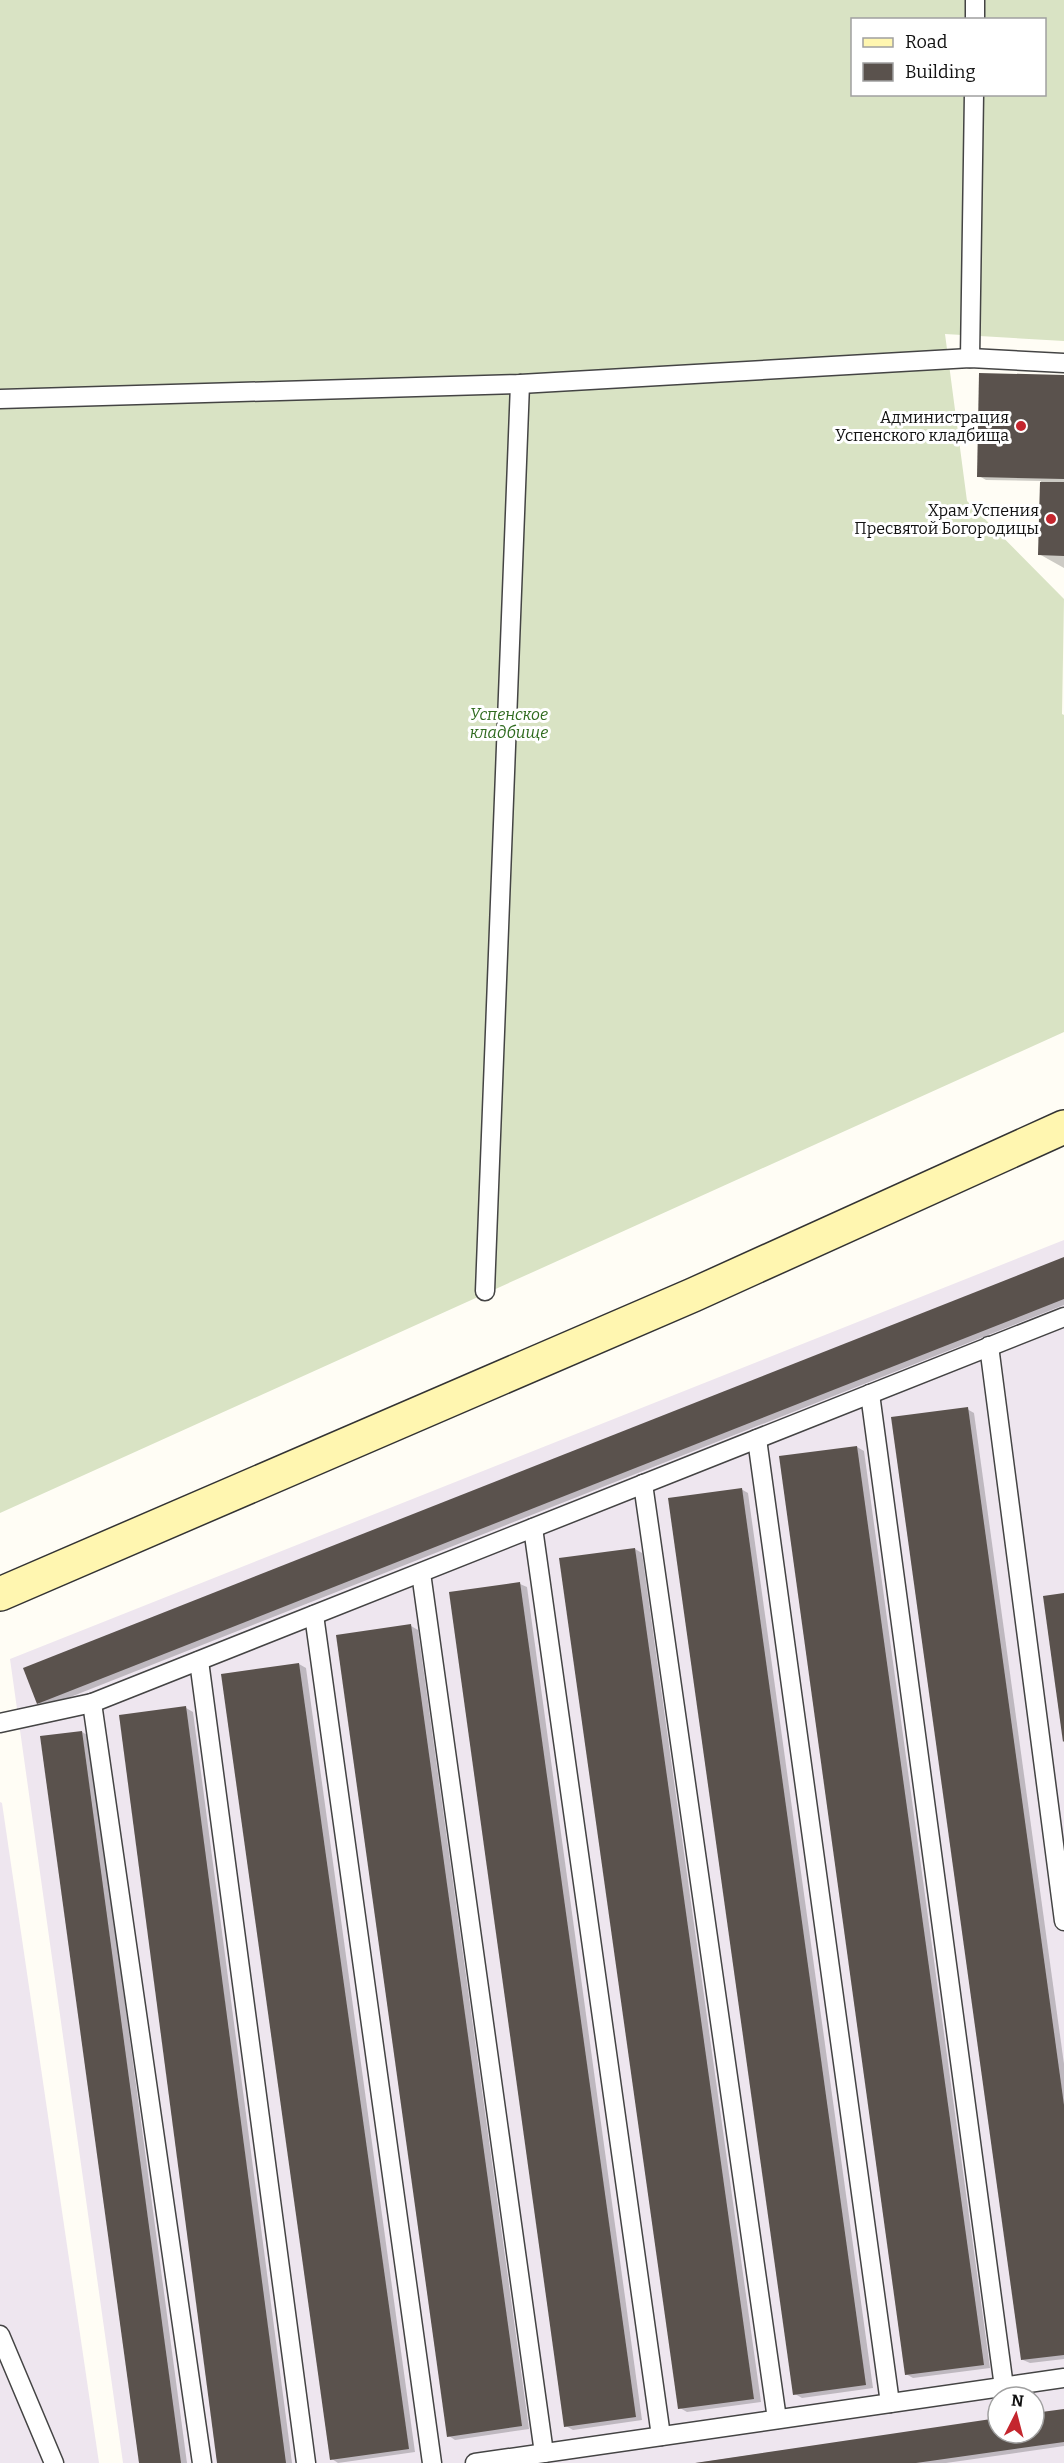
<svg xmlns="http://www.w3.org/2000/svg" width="1064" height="2463" viewBox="0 0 1064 2463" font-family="Bitter,serif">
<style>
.industrial{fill:#eee6ef;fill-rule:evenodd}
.cemetery{fill:#d9e3c4;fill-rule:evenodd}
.shadow{fill:#0003}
.building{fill:#5a524d}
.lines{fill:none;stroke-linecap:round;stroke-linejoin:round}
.service-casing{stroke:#444;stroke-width:21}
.secondary-casing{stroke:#333;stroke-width:36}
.service{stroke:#fff;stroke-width:18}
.secondary{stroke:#fff6b0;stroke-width:33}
.poi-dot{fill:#c4262e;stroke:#fff;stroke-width:2}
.labels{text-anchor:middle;stroke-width:6;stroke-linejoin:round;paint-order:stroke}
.poi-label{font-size:16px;fill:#111;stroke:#fff;text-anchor:end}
.park-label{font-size:16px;font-style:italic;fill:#2f6b1f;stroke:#fff}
</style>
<rect width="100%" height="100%" fill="#fffdf5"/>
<g class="industrial">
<path d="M1064 1240V2463H123L10 1659ZM998 2397H1034V2433H998Z"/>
<path d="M0 1802 2 1803 99 2463H0Z"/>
</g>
<path class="cemetery" d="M0 0H1064V341L945 334 967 501 1064 599 1062 714 1064 715V1032L0 1513ZM852 20H1044V94H852Z"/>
<g class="shadow">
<path d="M1064 377V568L1039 554 1041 481 986 480 979 476Z"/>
<path d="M1064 1259V1305L45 1707 38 1703Z"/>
<path d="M967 1409 974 1413 1064 2064V2359L1030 2363 1023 2360Z"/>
<path d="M857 1447 864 1451 990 2368 913 2378 906 2374Z"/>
<path d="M741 1489 748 1493 873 2388 802 2398 795 2394Z"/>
<path d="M635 1549 642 1553 761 2402 687 2412 680 2408Z"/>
<path d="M520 1584 527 1587 642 2420 573 2430 566 2426Z"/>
<path d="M411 1626 418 1630 529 2429 455 2440 449 2436Z"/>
<path d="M299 1664 306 1668 415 2452 338 2463 332 2459 223 1675Z"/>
<path d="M186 1708 193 1712 292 2463H219Z"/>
<path d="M82 1732 89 1736 187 2463H140Z"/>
<path d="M1064 2410V2446L946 2463H696L998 2420V2433H1034V2415Z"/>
</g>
<g class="building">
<path d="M979 373 1064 375V479L977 477Z"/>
<path d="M1040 482H1064V556L1038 555Z"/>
<path d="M1064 1257V1299L37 1704 23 1668Z"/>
<path d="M968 1407 1064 2105V2355L1021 2360 891 1417Z"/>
<path d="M857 1446 984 2365 905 2375 779 1456Z"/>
<path d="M742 1488 866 2385 793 2395 668 1498Z"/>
<path d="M635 1548 754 2399 678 2409 559 1558Z"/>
<path d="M520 1582 636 2417 564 2427 449 1592Z"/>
<path d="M1064 1593V1741L1063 1742 1043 1596Z"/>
<path d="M411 1624 522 2426 447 2437 336 1635Z"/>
<path d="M299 1663 409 2449 330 2460 221 1674Z"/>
<path d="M186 1706 286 2463H217L119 1715Z"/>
<path d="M82 1731 181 2463H139L40 1736Z"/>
<path d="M1064 2409V2442L916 2463H695L998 2418V2433H1034V2413Z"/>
</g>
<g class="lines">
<g class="service-casing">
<g id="service">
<path d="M975 20V0"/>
<path d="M970 358 974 94"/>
<path d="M0 399 520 384 970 358 1064 363"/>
<path d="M485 1291 520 384"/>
<path d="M989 1346 1064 1921"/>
<path d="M870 1394 1004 2387"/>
<path d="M757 1439 890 2403"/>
<path d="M643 1484 777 2419"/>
<path d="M533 1528 661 2436"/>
<path d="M421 1573 544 2453"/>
<path d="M314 1615 432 2463"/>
<path d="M199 1661 306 2463"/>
<path d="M0 1723 92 1703"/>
<path d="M0 2335 54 2463"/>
<path d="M202 2463 92 1703 1064 1317"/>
<path d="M475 2463 1064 2378"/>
</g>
</g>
<g class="secondary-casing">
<path id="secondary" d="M0 1594 693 1295 1064 1127"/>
</g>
<use href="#service" class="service"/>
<use href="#secondary" class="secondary"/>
</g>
<g class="poi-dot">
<circle cx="1021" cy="426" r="6"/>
<circle cx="1051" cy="519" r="6"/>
</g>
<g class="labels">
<g class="poi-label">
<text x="1009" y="423">Администрация<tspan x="1009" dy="18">Успенского кладбища</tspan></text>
<text x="1039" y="516">Храм Успения<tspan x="1039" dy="18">Пресвятой Богородицы</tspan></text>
</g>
<g class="park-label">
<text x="509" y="720">Успенское<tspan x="509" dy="18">кладбище</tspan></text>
</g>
</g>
<rect x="851" y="18" width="195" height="78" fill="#ffffff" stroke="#a0a0a0" stroke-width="1.5"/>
<rect x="863" y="38" width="30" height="9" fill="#fff6b0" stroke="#a0a0a0" stroke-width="1.5"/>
<text x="905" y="48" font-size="18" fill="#111111">Road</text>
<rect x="863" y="63" width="30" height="18" fill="#5a524d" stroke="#a0a0a0" stroke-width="1.5"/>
<text x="905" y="78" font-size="18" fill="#111111">Building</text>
<g transform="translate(1016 2415) rotate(6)"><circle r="28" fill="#ffffff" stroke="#a0a0a0" stroke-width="1.5"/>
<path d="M0-4.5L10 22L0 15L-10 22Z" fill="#c4262e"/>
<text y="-9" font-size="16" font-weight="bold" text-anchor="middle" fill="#111111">N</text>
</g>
</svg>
